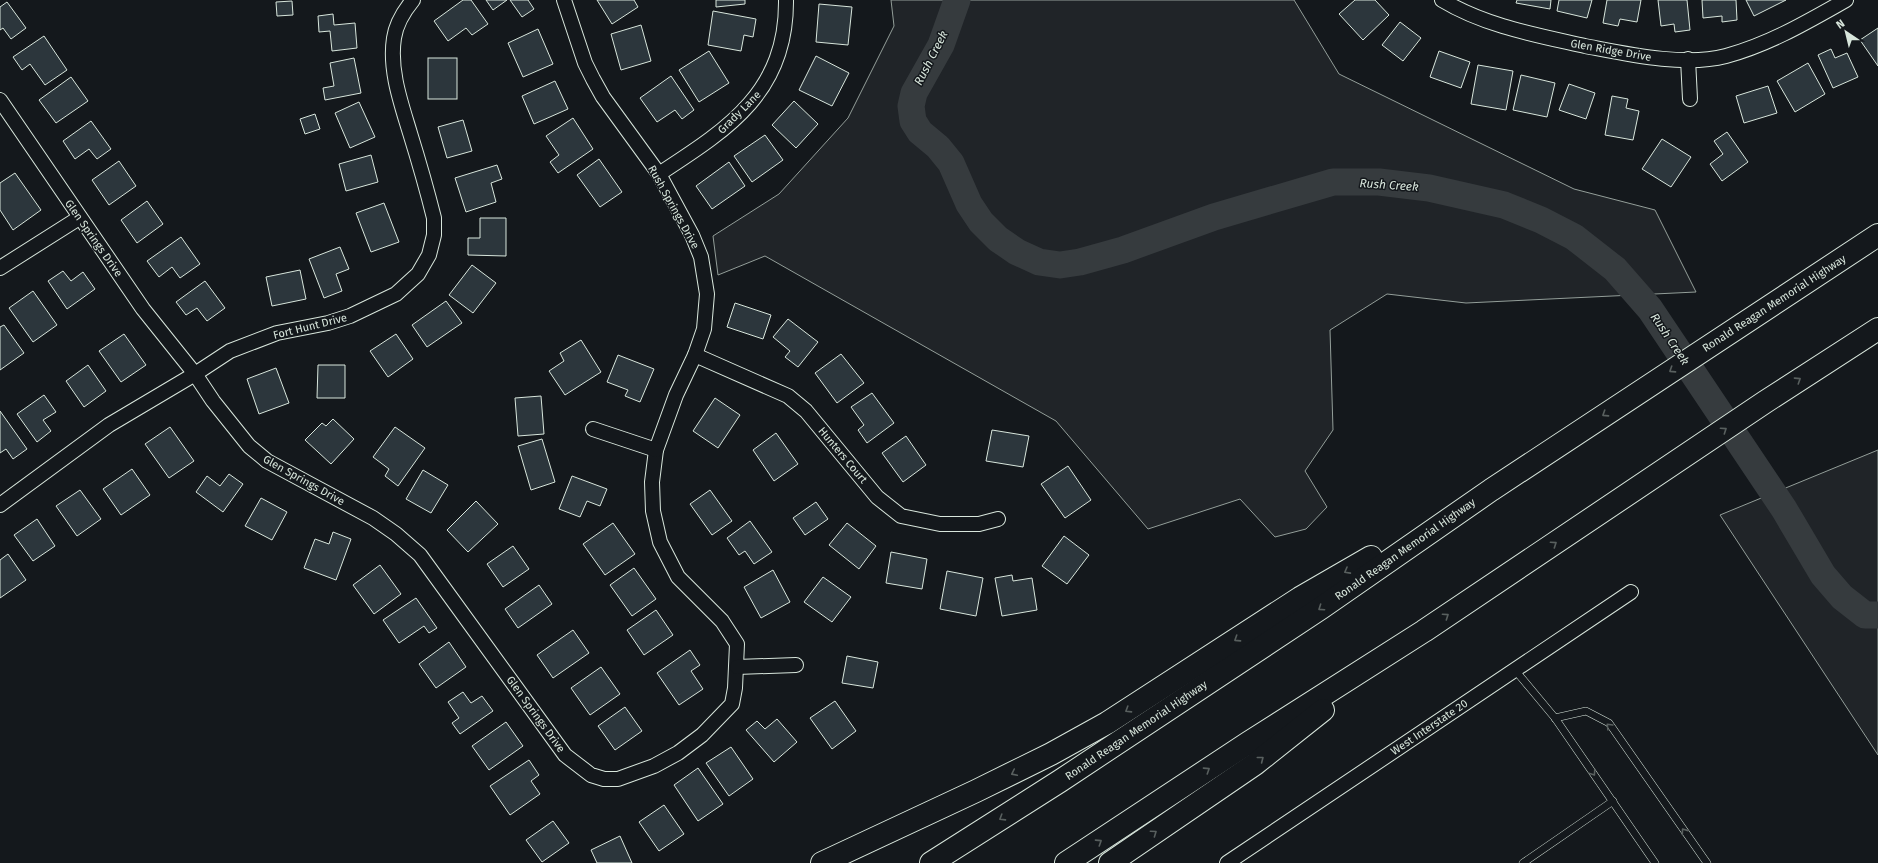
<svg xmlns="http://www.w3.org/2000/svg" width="1878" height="863" viewBox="0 0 1878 863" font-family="'Fira Sans',sans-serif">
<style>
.green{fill:#202428;stroke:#939e99}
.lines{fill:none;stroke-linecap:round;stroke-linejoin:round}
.river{stroke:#363b3e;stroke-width:27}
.building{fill:#2c363c;stroke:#d8e6dc}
.service-casing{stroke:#d8e6dc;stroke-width:8}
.minor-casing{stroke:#d8e6dc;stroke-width:16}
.motorway-casing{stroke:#d8e6dc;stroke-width:24}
.service{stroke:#14181c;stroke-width:7}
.minor{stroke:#14181c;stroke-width:14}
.motorway{stroke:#14181c;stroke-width:22}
.oneway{stroke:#59605f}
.labels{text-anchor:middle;stroke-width:3;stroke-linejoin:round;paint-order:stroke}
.street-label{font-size:11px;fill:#d8e6dc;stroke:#14181c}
.water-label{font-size:12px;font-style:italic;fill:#d8e6dc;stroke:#14181c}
</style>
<rect width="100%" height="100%" fill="#14181c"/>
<g class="green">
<path d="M891 0H1294L1339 74 1574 189 1655 210 1696 292 1466 303 1387 294 1330 330 1333 430 1305 471 1327 507 1306 529 1275 537 1240 499 1148 529 1056 421 765 256 718 275 713 236 779 194 848 118 894 26Z"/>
<path d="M1878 450V755L1720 515Z"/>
</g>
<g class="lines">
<path class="river" d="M957 0 941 45 914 93 911 106 913 121 920 132 938 147 951 163 969 204 981 222 998 239 1017 252 1039 262 1060 265 1080 262 1123 250 1214 217 1333 182H1379L1429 188 1504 205 1541 220 1574 237 1615 269 1650 309 1784 509 1823 575 1842 597 1865 615H1878"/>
</g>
<g class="building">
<path d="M463 0H471L488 24 472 35 466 28 448 41 434 21Z"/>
<path d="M486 0H507L493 10Z"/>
<path d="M510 0H528L534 9 522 17Z"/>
<path d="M597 0H634L638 7 612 24Z"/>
<path d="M716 0H745V4L716 7Z"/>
<path d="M1355 0H1375L1389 15 1363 40 1339 14Z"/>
<path d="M1517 0H1551L1550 9 1516 3Z"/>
<path d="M1559 0H1592L1587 18 1557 11Z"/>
<path d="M1607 0H1641L1637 22 1620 19 1618 26 1603 23Z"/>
<path d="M1658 0H1687L1690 30 1675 32 1674 24 1661 26Z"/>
<path d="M1702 0H1736L1737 20 1722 22V16L1703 18Z"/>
<path d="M1746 0H1786L1754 16Z"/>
<path d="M292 1 293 15 277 16 276 2Z"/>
<path d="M7 2 26 28 11 39 3 28 0 30V7Z"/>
<path d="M819 4 852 7 848 45 816 42Z"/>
<path d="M713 11 756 19 753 37 744 35 741 51 708 45Z"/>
<path d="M333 14 334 25 355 23 357 48 332 51 330 31 319 32 318 16Z"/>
<path d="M1400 22 1421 38 1403 61 1382 45Z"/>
<path d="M641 25 651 61 621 70 611 34Z"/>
<path d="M1878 28V66L1860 40Z"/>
<path d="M538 29 553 64 523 77 508 43Z"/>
<path d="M44 36 67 70 45 85 30 64 22 70 13 57Z"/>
<path d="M1831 49 1835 58 1847 53 1858 77 1833 88 1818 55Z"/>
<path d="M709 51 729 83 699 102 679 70Z"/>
<path d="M1439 51 1470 62 1461 88 1430 77Z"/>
<path d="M816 56 849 73 832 106 799 90Z"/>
<path d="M354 58 361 93 325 100 323 88 334 86 330 63Z"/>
<rect x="428" y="58" width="29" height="41"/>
<path d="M1808 63 1825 94 1795 112 1777 81Z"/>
<path d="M1478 65 1513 71 1506 110 1471 104Z"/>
<path d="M1521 75 1555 83 1547 117 1513 110Z"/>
<path d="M671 76 694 110 682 119 675 110 657 122 640 98Z"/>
<path d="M71 77 88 101 56 123 39 100Z"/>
<path d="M555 81 568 109 534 124 522 96Z"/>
<path d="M1569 84 1595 93 1586 119 1559 110Z"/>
<path d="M1768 86 1777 113 1744 123 1736 96Z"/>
<path d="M1612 96 1628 99 1626 108 1639 111 1633 140 1605 135Z"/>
<path d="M794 101 818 124 796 148 772 125Z"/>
<path d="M359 102 375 137 350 148 335 113Z"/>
<path d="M315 114 320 129 305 134 300 119Z"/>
<path d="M573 118 593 149 558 173 550 162 559 155 546 136Z"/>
<path d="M463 120 472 151 447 158 438 127Z"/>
<path d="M91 121 111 149 97 159 89 149 75 159 63 141Z"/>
<path d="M1727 132 1748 162 1722 181 1710 164 1723 154 1714 141Z"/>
<path d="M765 135 783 160 752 182 734 156Z"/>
<path d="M1662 139 1691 157 1671 187 1642 169Z"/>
<path d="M371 155 378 182 346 191 339 164Z"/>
<path d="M599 159 622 192 600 207 577 175Z"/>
<path d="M119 161 136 186 109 205 92 180Z"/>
<path d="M729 162 745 186 712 209 696 186Z"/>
<path d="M497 165 502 179 491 183 496 202 466 212 455 178Z"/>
<path d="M15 173 41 210 13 230 0 210V183Z"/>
<path d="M147 201 163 224 137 243 121 220Z"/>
<path d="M384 203 399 242 371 252 356 213Z"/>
<path d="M480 218H506V256L468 255V238H480Z"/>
<path d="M181 237 200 264 180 278 172 267 159 277 147 261Z"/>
<path d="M340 247 349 269 336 274 342 291 324 298 309 259Z"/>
<path d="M472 265 496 283 473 313 449 295Z"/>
<path d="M300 270 306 299 272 306 266 277Z"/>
<path d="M63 271 71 281 83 272 95 289 67 309 48 281Z"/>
<path d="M205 281 225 308 207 321 197 308 186 315 176 302Z"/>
<path d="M33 291 57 325 33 342 9 308Z"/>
<path d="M446 301 462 323 427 347 412 325Z"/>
<path d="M735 303 771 315 763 339 727 327Z"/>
<path d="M788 319 818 342 798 367 785 357 790 351 773 337Z"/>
<path d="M4 325 24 353 0 370V327Z"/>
<path d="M124 334 146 365 121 382 99 351Z"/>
<path d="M396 334 413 359 388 377 370 351Z"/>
<path d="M581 340 601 372 565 395 549 371 564 361 560 353Z"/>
<path d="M841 354 864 383 837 403 815 373Z"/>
<path d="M618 355 654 369 640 402 625 396 628 390 607 382Z"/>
<path d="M88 365 106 391 84 407 66 381Z"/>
<path d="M318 365H345V398H317Z"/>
<path d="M276 368 289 403 259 414 247 379Z"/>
<path d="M872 393 894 423 867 443 858 430 864 425 851 407Z"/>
<path d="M44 395 56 412 43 420 51 431 37 442 17 414Z"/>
<path d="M541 396 544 434 518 436 515 398Z"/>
<path d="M715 398 740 415 718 448 693 431Z"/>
<path d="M0 411 27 449 13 459 6 449 0 453Z"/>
<path d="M333 419 354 439 331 464 305 440 322 423 326 426Z"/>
<path d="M170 427 194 461 169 478 145 444Z"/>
<path d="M395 427 425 448 398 486 385 476 389 469 373 457Z"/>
<path d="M992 430 1029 436 1023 467 986 461Z"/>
<path d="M776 433 798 464 774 481 753 450Z"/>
<path d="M906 436 926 465 903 482 882 453Z"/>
<path d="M542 439 555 482 531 490 518 446Z"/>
<path d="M1068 466 1091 500 1065 518 1041 484Z"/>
<path d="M132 469 150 495 121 515 103 489Z"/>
<path d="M423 470 448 485 431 513 406 499Z"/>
<path d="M229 474 243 484 223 512 196 492 207 476 220 486Z"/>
<path d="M572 476 607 489 600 506 587 501 580 517 559 509Z"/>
<path d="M80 490 101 519 77 536 56 506Z"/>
<path d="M710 490 732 521 712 535 690 504Z"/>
<path d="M261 498 287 512 272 540 245 526Z"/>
<path d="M476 501 498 524 468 552 447 530Z"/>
<path d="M816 502 828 519 805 535 793 518Z"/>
<path d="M37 519 55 546 33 561 14 535Z"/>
<path d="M750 521 772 552 754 564 745 551 739 555 727 538Z"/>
<path d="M613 523 635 554 605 575 583 544Z"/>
<path d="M847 523 876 546 859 569 829 545Z"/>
<path d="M333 532 351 539 336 580 304 568 315 539 329 544Z"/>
<path d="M1064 536 1089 555 1067 584 1042 566Z"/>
<path d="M513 546 529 569 503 587 487 564Z"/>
<path d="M891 552 927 559 922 589 886 583Z"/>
<path d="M8 554 26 580 0 598V560Z"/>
<path d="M380 565 401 594 374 614 353 585Z"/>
<path d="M634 568 656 599 632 616 610 585Z"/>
<path d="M773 570 790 602 761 618 744 587Z"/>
<path d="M947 571 983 578 976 616 940 609Z"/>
<path d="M1012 575 1013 581 1032 578 1037 610 1002 616 995 578Z"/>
<path d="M823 577 851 597 832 622 804 602Z"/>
<path d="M539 585 552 604 518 628 505 609Z"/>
<path d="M416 598 437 628 429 633 424 626 399 643 383 620Z"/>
<path d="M656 610 673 635 644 655 627 630Z"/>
<path d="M573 630 589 653 553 678 537 655Z"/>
<path d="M449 642 466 667 436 688 419 664Z"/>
<path d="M690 650 700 665 691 671 703 689 679 705 657 673Z"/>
<path d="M847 656 878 662 873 688 842 683Z"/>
<path d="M601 667 620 694 590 715 571 688Z"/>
<path d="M463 692 471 703 482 696 493 711 460 734 452 723 459 718 448 702Z"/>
<path d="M835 701 856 731 832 749 810 718Z"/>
<path d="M625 707 642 731 615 750 598 726Z"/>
<path d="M777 719 797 742 774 762 746 730 757 721 765 729Z"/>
<path d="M506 722 523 746 489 770 472 746Z"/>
<path d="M731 747 753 779 729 796 706 763Z"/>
<path d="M529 760 539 775 531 781 540 794 510 815 490 786Z"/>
<path d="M698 768 723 804 698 821 674 785Z"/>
<path d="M664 805 684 834 659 851 639 822Z"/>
<path d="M553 821 569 843 542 862 526 840Z"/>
<path d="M620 836 632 863H597L591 850Z"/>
</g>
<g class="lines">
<g class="service-casing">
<g id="service">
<path d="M1515 670 1555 718 1655 863"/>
<path d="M1555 718 1586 711 1609 723 1707 863"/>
<path d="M1523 863 1613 801"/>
</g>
</g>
<g class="minor-casing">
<g id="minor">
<path d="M1442 0C1485 26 1536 35 1585 46 1627 54 1684 67 1726 56 1770 44 1807 22 1846 0"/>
<path d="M1688 59 1690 99"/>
<path d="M0 100 143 309 195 374 213 401 249 446 267 461 373 518 396 534 420 555 565 755 591 775 604 779H618L654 766 678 753 702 735 732 704 735 688 737 644 722 621 678 577 660 542 653 511 652 482 656 450 676 395 695 355 704 329 707 294 701 257 692 235 659 174 603 97 593 79 585 63 564 0"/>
<path d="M659 174C728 129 787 92 786 0"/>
<path d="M0 268 79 218"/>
<path d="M695 355 788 396 806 411 877 497 901 516 940 524H979L998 519"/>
<path d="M593 429 656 450"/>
<path d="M0 505 109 425 195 374 230 351 277 333 328 323 350 316 396 294 418 274 429 255 434 235V218C427 190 419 162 410 133 401 103 389 70 394 38 396 24 404 11 413 0"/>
<path d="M737 667 796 665"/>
<path d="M1227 863 1631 592"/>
</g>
</g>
<g class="motorway-casing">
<g id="motorway">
<path d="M822 863 976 791 1051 754 1107 723 1300 598 1371 557"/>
<path d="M931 863 1060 781 1321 608 1491 490 1878 235"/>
<path d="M1066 863 1248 743 1424 631 1765 402 1878 329"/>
<path d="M1110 863 1255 764 1323 710"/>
</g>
</g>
<use href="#service" class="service"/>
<use href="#minor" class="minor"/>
<use href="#motorway" class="motorway"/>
</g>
<defs><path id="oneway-chevron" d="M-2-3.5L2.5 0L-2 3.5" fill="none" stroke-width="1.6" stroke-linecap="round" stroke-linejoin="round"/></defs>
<g class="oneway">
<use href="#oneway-chevron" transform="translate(1672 370) rotate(147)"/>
<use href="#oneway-chevron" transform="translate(1798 380) rotate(-33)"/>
<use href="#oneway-chevron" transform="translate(1605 414) rotate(147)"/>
<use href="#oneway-chevron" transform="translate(1724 430) rotate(-34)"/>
<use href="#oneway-chevron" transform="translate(1554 544) rotate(-34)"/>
<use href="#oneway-chevron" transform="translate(1347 571) rotate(151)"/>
<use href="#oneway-chevron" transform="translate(1321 608) rotate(146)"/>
<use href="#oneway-chevron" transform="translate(1446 616) rotate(-34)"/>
<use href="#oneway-chevron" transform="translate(1237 639) rotate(147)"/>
<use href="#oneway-chevron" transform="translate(1128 710) rotate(148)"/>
<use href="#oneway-chevron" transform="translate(1609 726) rotate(-135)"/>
<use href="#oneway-chevron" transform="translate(1261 759) rotate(-38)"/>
<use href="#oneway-chevron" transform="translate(1207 770) rotate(-33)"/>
<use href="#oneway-chevron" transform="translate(1014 773) rotate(154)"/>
<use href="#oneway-chevron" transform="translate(1593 773) rotate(56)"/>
<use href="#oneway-chevron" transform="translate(1002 818) rotate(148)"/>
<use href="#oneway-chevron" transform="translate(1684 831) rotate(-125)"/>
<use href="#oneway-chevron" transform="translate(1154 833) rotate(-35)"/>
<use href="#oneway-chevron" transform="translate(1099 842) rotate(-33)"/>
</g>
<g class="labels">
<g class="street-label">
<text transform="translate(1611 50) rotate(10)" y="4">Glen Ridge Drive</text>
<text transform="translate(739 112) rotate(-45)" y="4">Grady Lane</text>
<text transform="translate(674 207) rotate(61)" y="4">Rush Springs Drive</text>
<text transform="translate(94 238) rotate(55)" y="4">Glen Springs Drive</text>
<text transform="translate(1774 303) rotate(-33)" y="4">Ronald Reagan Memorial Highway</text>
<text transform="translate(310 326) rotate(-14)" y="4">Fort Hunt Drive</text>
<text transform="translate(843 455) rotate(50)" y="4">Hunters Court</text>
<text transform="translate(304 480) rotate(29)" y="4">Glen Springs Drive</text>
<text transform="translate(1405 549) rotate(-35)" y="4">Ronald Reagan Memorial Highway</text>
<text transform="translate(536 714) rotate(54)" y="4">Glen Springs Drive</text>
<text transform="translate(1429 727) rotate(-34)" y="4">West Interstate 20</text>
<text transform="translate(1136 730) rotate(-34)" y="4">Ronald Reagan Memorial Highway</text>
</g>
<g class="water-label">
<text transform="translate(931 58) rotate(-63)" y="4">Rush Creek</text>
<text transform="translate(1389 185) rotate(4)" y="4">Rush Creek</text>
<text transform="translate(1670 339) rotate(56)" y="4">Rush Creek</text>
</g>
</g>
<g transform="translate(1846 32) rotate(325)" stroke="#14181c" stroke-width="3" paint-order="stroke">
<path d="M0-3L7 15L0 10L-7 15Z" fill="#d8e6dc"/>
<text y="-6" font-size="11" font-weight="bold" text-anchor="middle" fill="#d8e6dc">N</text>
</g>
</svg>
